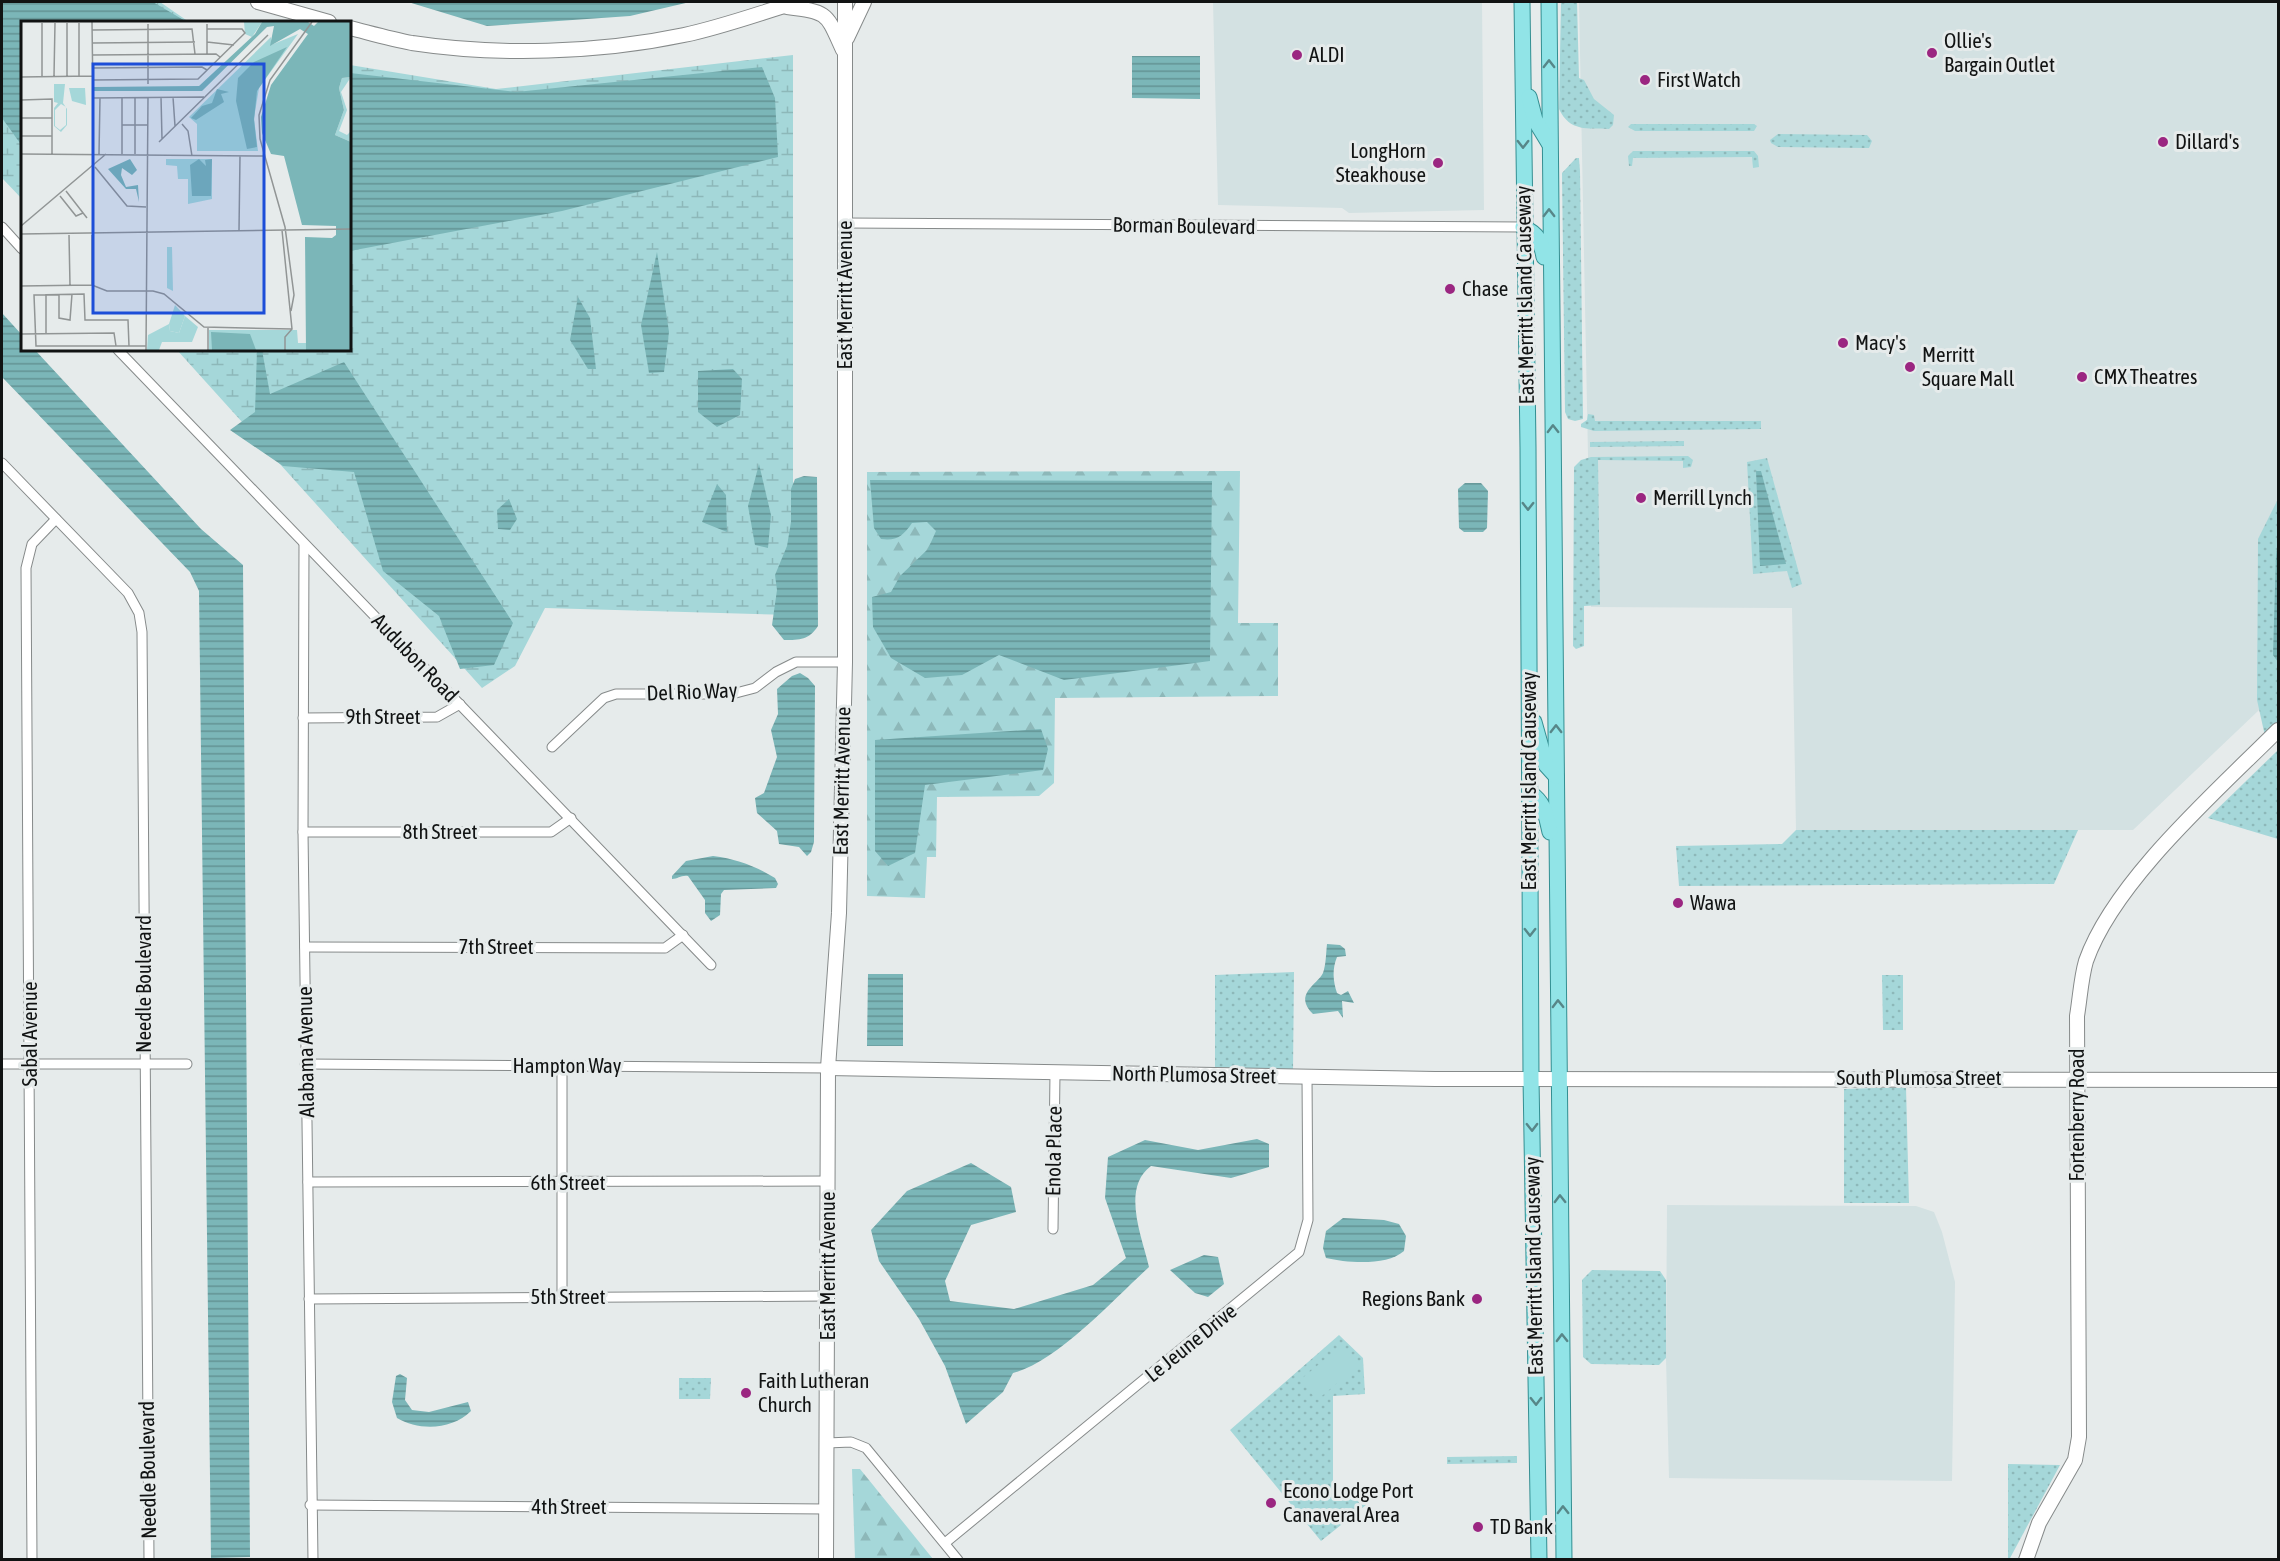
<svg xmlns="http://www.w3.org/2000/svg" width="2280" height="1561" viewBox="0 0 2280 1561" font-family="'Asap Condensed',sans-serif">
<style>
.built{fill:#d3e1e2}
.grass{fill:url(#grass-dots)}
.forest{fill:url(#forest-firs)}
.wetland{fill:url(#wetland-marsh)}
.green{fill:#a5d7d9}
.water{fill:url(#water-rules)}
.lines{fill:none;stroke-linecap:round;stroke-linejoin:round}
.street-casing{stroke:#868a8a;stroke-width:11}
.secondary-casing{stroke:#868a8a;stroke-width:16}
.primary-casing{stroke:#348f92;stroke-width:17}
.street{stroke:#fff;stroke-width:9}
.secondary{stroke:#fff;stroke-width:14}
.primary{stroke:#91e4e7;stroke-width:15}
.oneway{stroke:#578688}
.poi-dot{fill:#9b2681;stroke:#e6ebeb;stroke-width:2}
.labels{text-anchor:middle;stroke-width:6;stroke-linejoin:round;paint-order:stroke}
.poi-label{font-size:21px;fill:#111313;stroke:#e6ebeb;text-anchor:start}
.street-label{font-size:21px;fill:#111313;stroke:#e6ebeb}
.inset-road{fill:none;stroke:#919595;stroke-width:1.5}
.view{fill:#1d4ed8;fill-opacity:0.15;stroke:#1d4ed8;stroke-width:3}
.inset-edge{fill:none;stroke:#111313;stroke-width:3}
</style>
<defs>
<pattern id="grass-dots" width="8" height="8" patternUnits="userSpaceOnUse" patternTransform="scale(1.5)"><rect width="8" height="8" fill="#a5d7d9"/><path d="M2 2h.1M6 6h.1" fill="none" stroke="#8db8b9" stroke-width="1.8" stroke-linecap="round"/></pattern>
<pattern id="forest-firs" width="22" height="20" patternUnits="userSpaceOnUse" patternTransform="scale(1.5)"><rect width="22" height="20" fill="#a5d7d9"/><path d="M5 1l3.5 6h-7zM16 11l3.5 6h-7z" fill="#8db8b9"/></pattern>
<pattern id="wetland-marsh" width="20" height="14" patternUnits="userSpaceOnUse" patternTransform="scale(1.5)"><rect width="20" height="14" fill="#a5d7d9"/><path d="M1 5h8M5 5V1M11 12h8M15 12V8" fill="none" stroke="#8db8b9"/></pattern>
<pattern id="water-rules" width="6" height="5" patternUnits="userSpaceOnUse" patternTransform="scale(1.5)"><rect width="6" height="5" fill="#7bb6b8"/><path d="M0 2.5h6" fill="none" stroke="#639394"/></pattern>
</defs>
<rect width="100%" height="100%" fill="#e6ebeb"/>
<g class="built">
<path d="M1213 2H1482L1484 210 1349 213 1342 208 1218 205Z"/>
<path d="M1579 2H2278V692L2133 830H1796L1792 608 1591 607Z"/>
<path d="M1667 1205 1916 1206 1934 1212 1942 1232 1955 1282 1952 1481 1669 1478 1666 1358Z"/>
</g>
<g class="grass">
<path d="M1561 2H1577L1579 78 1584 80 1594 99 1614 115 1613 125 1609 129C1587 128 1570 132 1559 109Z"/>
<path d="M1631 124H1754L1757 126 1754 131H1635L1628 127Z"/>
<path d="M1778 134 1867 135 1872 141 1869 148H1865L1778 147 1771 143 1770 140Z"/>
<path d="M1633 151H1754L1758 156 1759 167 1753 168 1752 157 1633 158 1632 166H1629L1628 156Z"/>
<path d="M1576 158H1579L1580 171 1583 419 1575 421 1568 419 1565 412 1562 173Z"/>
<path d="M1588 414 1594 415 1595 421H1761V429L1594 431 1581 427V424L1587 420Z"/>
<path d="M1684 441V446L1590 447V442Z"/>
<path d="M1688 456 1693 460 1691 467 1683 468V461L1598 460 1600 605 1584 606V646L1576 649 1573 646 1574 467 1581 460 1591 457Z"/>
<path d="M1767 458 1802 584 1792 588 1787 571 1753 574 1747 462Z"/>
<path d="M2278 499V722L2265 736 2257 700 2258 539Z"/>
<path d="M2278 750V839L2208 818Z"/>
<path d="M1796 830H2078L2054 884 1679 886 1676 846 1782 844Z"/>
<path d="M1294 972 1293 1071H1215V975Z"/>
<path d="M1882 975H1903V1030H1883Z"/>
<path d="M1906 1087 1909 1203H1844V1089Z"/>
<path d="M1592 1270 1660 1271 1666 1280V1358L1659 1365 1591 1364 1583 1357 1582 1280Z"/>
<path d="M1339 1335 1363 1358 1365 1394 1333 1396V1495H1359L1366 1505 1321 1541 1230 1430Z"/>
<path d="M679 1378H711L710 1399H679Z"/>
<path d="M1517 1456V1463L1447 1464V1457Z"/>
<path d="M2008 1464 2060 1465 2009 1560 2008 1559Z"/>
</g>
<g class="forest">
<path d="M1240 471 1238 623H1278V696L1055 698 1054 783 1039 796 937 797 936 857H927L925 898 867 896V472Z"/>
<path d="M852 1469H860L933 1559H855Z"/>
</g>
<g class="wetland">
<path d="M2 2H160L189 22H22V199L2 178Z"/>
<path d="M793 55V615L545 608 515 666 482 688 177 350H350V65L496 89Z"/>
</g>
<path class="green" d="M1342 1345 1359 1365 1317 1400 1300 1380Z"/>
<g class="water">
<path d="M2 2H153L187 22H22V146L2 118Z"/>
<path d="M408 2H690L630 16 487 26Z"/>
<path d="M1132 56H1200V99L1132 98Z"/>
<path d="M762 67 775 98 778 157 562 211 350 251V73L516 92Z"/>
<path d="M657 252 669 332 664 372 649 373 641 325Z"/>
<path d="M578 297 590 318 596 369H588L570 340Z"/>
<path d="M2 313 22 335V350H35L201 529 243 565 250 1557 211 1558 199 591 190 572 2 377Z"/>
<path d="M257 350H262L270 394 344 362 513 623 494 665 460 669 439 616 383 571 354 472 283 466 230 430 255 412Z"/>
<path d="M733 369 742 379 740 415 717 427 698 412V371Z"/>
<path d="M759 464 771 515 768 548 755 545 748 506Z"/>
<path d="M1756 471H1761L1786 564 1760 566Z"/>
<path d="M804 476 817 477 818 626C809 640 800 640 784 640L772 625 777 590 775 575 787 546 791 522V489L795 479Z"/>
<path d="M870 480 1212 481 1210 661 1064 680 999 655 962 675 925 678 891 658 873 627 872 597 891 592 900 576 928 549 936 531 927 522 912 523C903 536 897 541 881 539L874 528Z"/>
<path d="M1465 483H1481L1488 491 1487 528 1483 532H1464L1459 528 1458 489Z"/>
<path d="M717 484 726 495 727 532 702 522Z"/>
<path d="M509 499 517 519 510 530 498 529 497 510Z"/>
<path d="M2278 543V662L2273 655 2276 555Z"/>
<path d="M800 673 808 678 815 686 814 842 811 852 807 856 799 847 779 844 777 831 757 813 755 798 764 793 777 757 771 730 778 714 777 689 792 676Z"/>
<path d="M1041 729 1048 749 1043 770 925 785 915 853 888 866 875 851V740Z"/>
<path d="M713 856C737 859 755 866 775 878L778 884 776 888 724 890 721 894 720 915 711 921 705 913V900L688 876C681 875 678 879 672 879V876L686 861Z"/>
<path d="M1327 944 1340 945 1345 949 1346 956 1337 957C1332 969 1333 981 1337 993L1341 995 1348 991 1354 1003 1342 1001 1343 1018 1338 1011 1313 1014C1293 994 1317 985 1323 973 1326 965 1326 953 1327 944Z"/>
<path d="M868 974H903V1046H867Z"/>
<path d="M1257 1139 1269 1144V1167L1231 1178 1151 1166C1121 1188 1142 1237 1149 1267 1115 1298 1057 1362 1013 1373L1003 1392 966 1424 945 1366 919 1319 879 1261 871 1230 907 1191 971 1163 1011 1187 1016 1212 971 1225 945 1281 950 1301 1014 1309 1093 1285 1126 1258 1105 1198 1108 1157 1145 1140 1198 1150Z"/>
<path d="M1343 1218 1384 1220 1399 1224 1406 1236 1404 1251C1387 1266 1348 1263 1326 1258L1323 1248 1326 1231Z"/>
<path d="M1204 1255 1218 1257 1224 1284 1208 1297 1195 1293 1170 1270Z"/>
<path d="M400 1374 407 1378 405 1400 412 1410 429 1412 468 1402 471 1411C452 1430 419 1431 397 1418L392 1402 396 1376Z"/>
</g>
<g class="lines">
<g class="street-casing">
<g id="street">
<path d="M845 223 1523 227"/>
<path d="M2 227 22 249"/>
<path d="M118 350 711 965"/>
<path d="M2 463 128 593 139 613 142 632 149 1560"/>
<path d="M304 545 303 832 313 1560"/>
<path d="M303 718 437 717 460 704"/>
<path d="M552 747 604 698 616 694H732L755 688 776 672 796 662H845"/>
<path d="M303 832H551L571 818"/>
<path d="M305 947 665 948 683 935"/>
<path d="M2 1064H187"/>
<path d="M305 1064 828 1068"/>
<path d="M562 1065V1297"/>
<path d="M308 1182 828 1181"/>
<path d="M1053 1229 1055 1073"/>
<path d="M309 1299 828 1296"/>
<path d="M827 1443 851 1442 866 1448 958 1560"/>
<path d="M310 1505 827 1509"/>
<path d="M945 1543 1299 1252 1308 1220 1307 1077"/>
<path d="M32 1560 26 568 32 544 56 519"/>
</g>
</g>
<g class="secondary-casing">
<g id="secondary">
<path d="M258 2 329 22"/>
<path d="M787 7C829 12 826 13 843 50"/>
<path d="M350 28C370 33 391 39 412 43 497 56 599 53 684 35 722 27 760 13 797 2"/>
<path d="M847 38 864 2"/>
<path d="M828 1068 1435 1079 2278 1080"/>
<path d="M826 1560 828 1068 839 913 845 662V2"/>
<path d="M2026 1560 2039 1523 2075 1460 2079 1437 2077 1016C2080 998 2081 978 2086 961 2114 881 2217 791 2278 730"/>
</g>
</g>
<g class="primary-casing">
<g id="primary">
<path d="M1522 2 1528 447 1531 1078 1539 1560"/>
<path d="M1549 2 1564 1560"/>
<path d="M1529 97 1535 120 1549 143"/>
<path d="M1523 227C1538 234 1541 241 1544 257"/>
<path d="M1534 722 1546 765 1556 776"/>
<path d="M1530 793C1545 803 1546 815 1550 832"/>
</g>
</g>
<use href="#street" class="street"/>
<use href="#secondary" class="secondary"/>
<use href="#primary" class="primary"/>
</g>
<defs><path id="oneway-chevron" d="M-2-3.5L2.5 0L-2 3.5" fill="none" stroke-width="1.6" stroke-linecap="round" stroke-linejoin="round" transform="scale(1.5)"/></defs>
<g class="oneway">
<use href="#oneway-chevron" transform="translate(1549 64) rotate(-90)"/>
<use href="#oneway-chevron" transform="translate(1523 144) rotate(90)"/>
<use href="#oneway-chevron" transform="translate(1549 213) rotate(-90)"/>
<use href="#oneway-chevron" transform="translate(1553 429) rotate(-91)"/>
<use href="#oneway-chevron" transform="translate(1528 506) rotate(90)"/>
<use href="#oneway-chevron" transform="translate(1556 729) rotate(-90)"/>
<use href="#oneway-chevron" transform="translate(1530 932) rotate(90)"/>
<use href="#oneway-chevron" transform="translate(1558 1004) rotate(-91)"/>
<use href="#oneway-chevron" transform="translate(1532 1127) rotate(89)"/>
<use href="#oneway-chevron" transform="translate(1560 1199) rotate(-91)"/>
<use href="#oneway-chevron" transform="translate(1562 1338) rotate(-91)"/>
<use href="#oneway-chevron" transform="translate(1536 1401) rotate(89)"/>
<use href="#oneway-chevron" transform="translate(1563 1510) rotate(-91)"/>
</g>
<g class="poi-dot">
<circle cx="1932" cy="53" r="6"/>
<circle cx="1297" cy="55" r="6"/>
<circle cx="1645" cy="80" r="6"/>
<circle cx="2163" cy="142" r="6"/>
<circle cx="1438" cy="163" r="6"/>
<circle cx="1450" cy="289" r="6"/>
<circle cx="1843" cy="343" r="6"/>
<circle cx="1910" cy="367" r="6"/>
<circle cx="2082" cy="377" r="6"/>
<circle cx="1641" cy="498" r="6"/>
<circle cx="1678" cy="903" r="6"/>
<circle cx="1477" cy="1299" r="6"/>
<circle cx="746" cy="1393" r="6"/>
<circle cx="1271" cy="1503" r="6"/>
<circle cx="1478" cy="1527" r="6"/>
</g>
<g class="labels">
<g class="poi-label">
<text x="1944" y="48">Ollie's<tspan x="1944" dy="24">Bargain Outlet</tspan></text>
<text x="1309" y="62">ALDI</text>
<text x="1657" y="87">First Watch</text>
<text x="2175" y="149">Dillard's</text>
<text x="1426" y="158" text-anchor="end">LongHorn<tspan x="1426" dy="24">Steakhouse</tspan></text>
<text x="1462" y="296">Chase</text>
<text x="1855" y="350">Macy's</text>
<text x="1922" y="362">Merritt<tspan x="1922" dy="24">Square Mall</tspan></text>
<text x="2094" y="384">CMX Theatres</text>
<text x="1653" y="505">Merrill Lynch</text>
<text x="1690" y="910">Wawa</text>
<text x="1465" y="1306" text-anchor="end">Regions Bank</text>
<text x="758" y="1388">Faith Lutheran<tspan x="758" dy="24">Church</tspan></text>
<text x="1283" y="1498">Econo Lodge Port<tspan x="1283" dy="24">Canaveral Area</tspan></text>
<text x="1490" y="1534">TD Bank</text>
</g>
<g class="street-label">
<text transform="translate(1184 226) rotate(1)" y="7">Borman Boulevard</text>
<text transform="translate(845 295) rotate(-90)" y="7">East Merritt Avenue</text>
<text transform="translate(1525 295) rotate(-91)" y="7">East Merritt Island Causeway</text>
<text transform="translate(415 658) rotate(46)" y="7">Audubon Road</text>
<text transform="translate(692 692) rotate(-2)" y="7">Del Rio Way</text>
<text x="383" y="724">9th Street</text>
<text transform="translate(842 781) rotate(-89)" y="7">East Merritt Avenue</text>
<text transform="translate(1529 781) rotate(-90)" y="7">East Merritt Island Causeway</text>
<text x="440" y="839">8th Street</text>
<text x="496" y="954">7th Street</text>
<text transform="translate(144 984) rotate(-90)" y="7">Needle Boulevard</text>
<text transform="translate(30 1034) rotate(-90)" y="7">Sabal Avenue</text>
<text transform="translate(306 1052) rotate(-91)" y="7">Alabama Avenue</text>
<text x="567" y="1073">Hampton Way</text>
<text transform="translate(1194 1075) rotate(1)" y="7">North Plumosa Street</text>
<text x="1919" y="1085">South Plumosa Street</text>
<text transform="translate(2077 1115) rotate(-90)" y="7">Fortenberry Road</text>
<text transform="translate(1054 1151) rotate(-89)" y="7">Enola Place</text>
<text x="568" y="1190">6th Street</text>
<text transform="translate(828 1266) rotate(-90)" y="7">East Merritt Avenue</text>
<text transform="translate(1534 1266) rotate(-91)" y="7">East Merritt Island Causeway</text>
<text x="568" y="1304">5th Street</text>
<text transform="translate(1191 1343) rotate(-39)" y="7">Le Jeune Drive</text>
<text transform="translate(148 1470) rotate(-91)" y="7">Needle Boulevard</text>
<text x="569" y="1514">4th Street</text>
</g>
</g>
<g transform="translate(21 21)">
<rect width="330" height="330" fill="#e6ebeb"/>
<path d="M146 226H151L152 270 146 267ZM154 284 164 295 158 312 149 310 148 303Z" fill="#a5d7d9"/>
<path d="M330 56 320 71 326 89 318 110 326 114 330 110V121L314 114 323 89 318 67 321 57ZM145 138H191V178L167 183V158H157L156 145 145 144ZM164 295 177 306 171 321H141L138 329H126L127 314 148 303 149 310 158 312Z" fill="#a5d7d9"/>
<path d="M277 13 238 67 233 97 237 130H176V103L168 96 250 16V24Z" fill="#a5d7d9"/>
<path d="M223 1H241L231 16 224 13ZM33 63H44L42 82 46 88V104L40 111 33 105V87L37 82 33 81ZM40 83 45 86V104L39 109 34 105V89ZM48 67H64L65 84 51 80ZM188 309H276L277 322H287L285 329H188Z" fill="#a5d7d9" fill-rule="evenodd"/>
<path d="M241 1H287L293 5 297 1H330V56L321 57 318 67 323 89 314 114 330 121V329H285L284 216 311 217 315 214V205L281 204 263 135 250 133 241 112 240 96 250 64 287 13 279 8 249 25 253 5 246 6 181 70H73V66L178 65 234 13ZM266 26 236 70 233 99 236 126 226 128 215 80 217 57 233 41ZM196 68 208 71 200 73 203 81 175 99 170 97 181 85 191 82ZM109 138 116 149 111 154 101 147 100 154 105 166 117 164 118 181 115 168H105L87 148ZM178 138 185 145 184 139 191 138 190 175H171L169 144ZM190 311 229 313 235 329H191Z" fill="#7bb6b8"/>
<path class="inset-road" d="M71 1 72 77 183 76M58 2V55M127 3V63M186 3V33M71 9 171 8 174 33M186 21 213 24M71 22 174 21M71 34 195 33 199 36M71 47 181 46 186 49M21 55V2M33 55 34 2M46 55V2M0 56 71 55M71 59 177 58 224 12 221 8H186M140 76 141 118M152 76 154 105M101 77V133M114 77V133M0 79 31 78V134M0 97H31M161 103 167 110 171 135M101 104H127M0 115H31M138 121 247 14M0 133 244 135M78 133 79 77M74 146 106 185 125 186M45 170 66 197M39 175 55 195 62 192M0 205 85 133M218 209 219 135M261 209 271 308 264 316V329M0 213 330 208M48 214 49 264M71 264V214M0 265 71 264 86 270H132L143 273 183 306 271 308M38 273V297L49 299 51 273M270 290 273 274 264 206 239 118 238 94 249 59 291 1M187 307V329M25 312V273M0 313 93 312 95 325M108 325 107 299H64L63 273 13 274 15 325H125M125 329 127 76"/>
<path class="view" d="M72 43H243V292H72Z"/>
<rect width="330" height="330" class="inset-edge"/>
</g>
<rect width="2280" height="1561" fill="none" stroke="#111313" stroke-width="6"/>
</svg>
